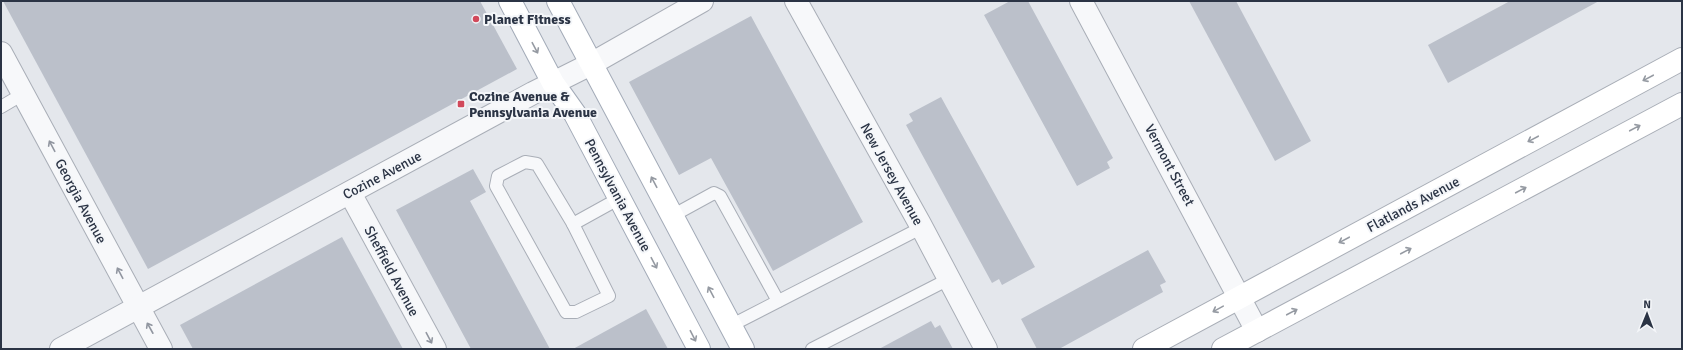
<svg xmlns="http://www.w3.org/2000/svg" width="1683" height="350" viewBox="0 0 1683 350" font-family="Signika,sans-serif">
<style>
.building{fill:#bbc0ca}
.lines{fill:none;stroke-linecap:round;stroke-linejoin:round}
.lane-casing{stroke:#a9aeb7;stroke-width:14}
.street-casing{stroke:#a9aeb7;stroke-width:24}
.secondary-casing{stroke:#a9aeb7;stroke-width:24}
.primary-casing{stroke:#a3abb8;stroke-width:24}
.lane{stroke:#f7f8fa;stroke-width:12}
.street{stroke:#f7f8fa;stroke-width:22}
.secondary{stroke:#fff;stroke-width:22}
.primary{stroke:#fff;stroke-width:22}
.oneway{stroke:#959aa2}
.oneway2{stroke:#9196a0}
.poi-dot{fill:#d1495b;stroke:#f4f6f9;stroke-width:1.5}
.labels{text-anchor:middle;stroke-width:4;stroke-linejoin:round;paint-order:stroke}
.poi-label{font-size:14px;font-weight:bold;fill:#2b3445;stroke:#f4f6f9;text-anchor:start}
.street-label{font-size:14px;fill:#2b3445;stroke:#f4f6f9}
</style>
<rect width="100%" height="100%" fill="#e4e7ec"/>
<g class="building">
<path d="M3 1H480L517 69 148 269Z"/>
<path d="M1010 1H1028L1113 158 1107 162 1110 168 1077 186 984 15Z"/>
<path d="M1189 1H1236L1311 141 1275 161Z"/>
<path d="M1510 1H1599L1448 83 1428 45Z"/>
<path d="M751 16 863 222 773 271 711 158 679 175 629 82Z"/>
<path d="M941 97 1035 267 1002 285 999 279 992 283 906 125 913 121 909 114Z"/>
<path d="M473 169 486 192 470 201 550 349H471L396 210Z"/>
<path d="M342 237 403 349H193L180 325Z"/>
<path d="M1148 250 1166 282 1160 285 1163 292 1059 349H1037L1021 319Z"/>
<path d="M646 309 668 349H573Z"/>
<path d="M931 321 935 328 940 325 953 349H879Z"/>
</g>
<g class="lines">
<g class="lane-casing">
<g id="lane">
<path d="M1 107 23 94"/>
<path d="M525 162 537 164 573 224 609 296 576 312H566L496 186 498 176Z"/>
<path d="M672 216 714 193 720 196 778 301"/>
<path d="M573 224 620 198"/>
<path d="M730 326 921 228"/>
<path d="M812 349 949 279"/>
</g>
</g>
<g class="street-casing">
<g id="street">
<path d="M796 1 920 224 986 349"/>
<path d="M1081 1 1257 331"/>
<path d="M1 53 161 349"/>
<path d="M350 193 435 349"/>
<path d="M61 349 533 93 591 64 702 1"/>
</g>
</g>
<g class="secondary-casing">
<g id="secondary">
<path d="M1144 349 1682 59"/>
<path d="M1223 349 1682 104"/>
</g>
</g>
<g class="primary-casing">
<g id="primary">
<path d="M510 1 553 83 575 114 699 349"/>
<path d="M558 1 743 349"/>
</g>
</g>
<use href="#lane" class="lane"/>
<use href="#street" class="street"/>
<use href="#secondary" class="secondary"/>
<use href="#primary" class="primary"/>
</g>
<defs><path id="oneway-shaft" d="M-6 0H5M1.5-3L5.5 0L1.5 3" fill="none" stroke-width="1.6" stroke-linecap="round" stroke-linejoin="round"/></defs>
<g class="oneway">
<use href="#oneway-shaft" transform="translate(535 48) rotate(62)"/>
<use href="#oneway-shaft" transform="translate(1648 78) rotate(152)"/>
<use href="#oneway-shaft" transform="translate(1635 128) rotate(-28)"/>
<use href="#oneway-shaft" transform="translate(1533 139) rotate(152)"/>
<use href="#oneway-shaft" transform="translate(654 182) rotate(-118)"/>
<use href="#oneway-shaft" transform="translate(1521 190) rotate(-28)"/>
<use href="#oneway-shaft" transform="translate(1344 240) rotate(152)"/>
<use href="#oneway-shaft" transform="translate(1406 251) rotate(-28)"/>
<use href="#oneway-shaft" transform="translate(654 263) rotate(62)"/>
<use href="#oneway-shaft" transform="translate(711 292) rotate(-118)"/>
<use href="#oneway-shaft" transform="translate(1218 309) rotate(151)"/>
<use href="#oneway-shaft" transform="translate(1292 312) rotate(-28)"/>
<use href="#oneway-shaft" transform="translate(693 336) rotate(63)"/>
</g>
<g class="oneway2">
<use href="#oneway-shaft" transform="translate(52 146) rotate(-118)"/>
<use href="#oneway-shaft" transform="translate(120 273) rotate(-118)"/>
<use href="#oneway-shaft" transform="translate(150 328) rotate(-119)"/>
<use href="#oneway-shaft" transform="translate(429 338) rotate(62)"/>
</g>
<g class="poi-dot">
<circle cx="476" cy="19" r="4"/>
<rect x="457" y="100" width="8" height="8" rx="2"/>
</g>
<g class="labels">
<g class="poi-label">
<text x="484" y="24">Planet Fitness</text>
<text x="469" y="101">Cozine Avenue &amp;<tspan x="469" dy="16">Pennsylvania Avenue</tspan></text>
</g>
<g class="street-label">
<text transform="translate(1170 165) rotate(62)" y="5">Vermont Street</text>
<text transform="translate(892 174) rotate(61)" y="5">New Jersey Avenue</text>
<text transform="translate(382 175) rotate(-28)" y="5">Cozine Avenue</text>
<text transform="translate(618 195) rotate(62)" y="5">Pennsylvania Avenue</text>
<text transform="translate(81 201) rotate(62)" y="5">Georgia Avenue</text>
<text transform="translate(1413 204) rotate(-28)" y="5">Flatlands Avenue</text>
<text transform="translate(392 271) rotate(62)" y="5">Sheffield Avenue</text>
</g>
</g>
<rect width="1683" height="350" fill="none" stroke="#2b3445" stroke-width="4"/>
<g transform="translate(1647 314) rotate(1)" stroke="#f4f6f9" stroke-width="3" paint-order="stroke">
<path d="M0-3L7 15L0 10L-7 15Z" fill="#2b3445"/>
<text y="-6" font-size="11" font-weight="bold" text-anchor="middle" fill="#2b3445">N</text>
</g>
</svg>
